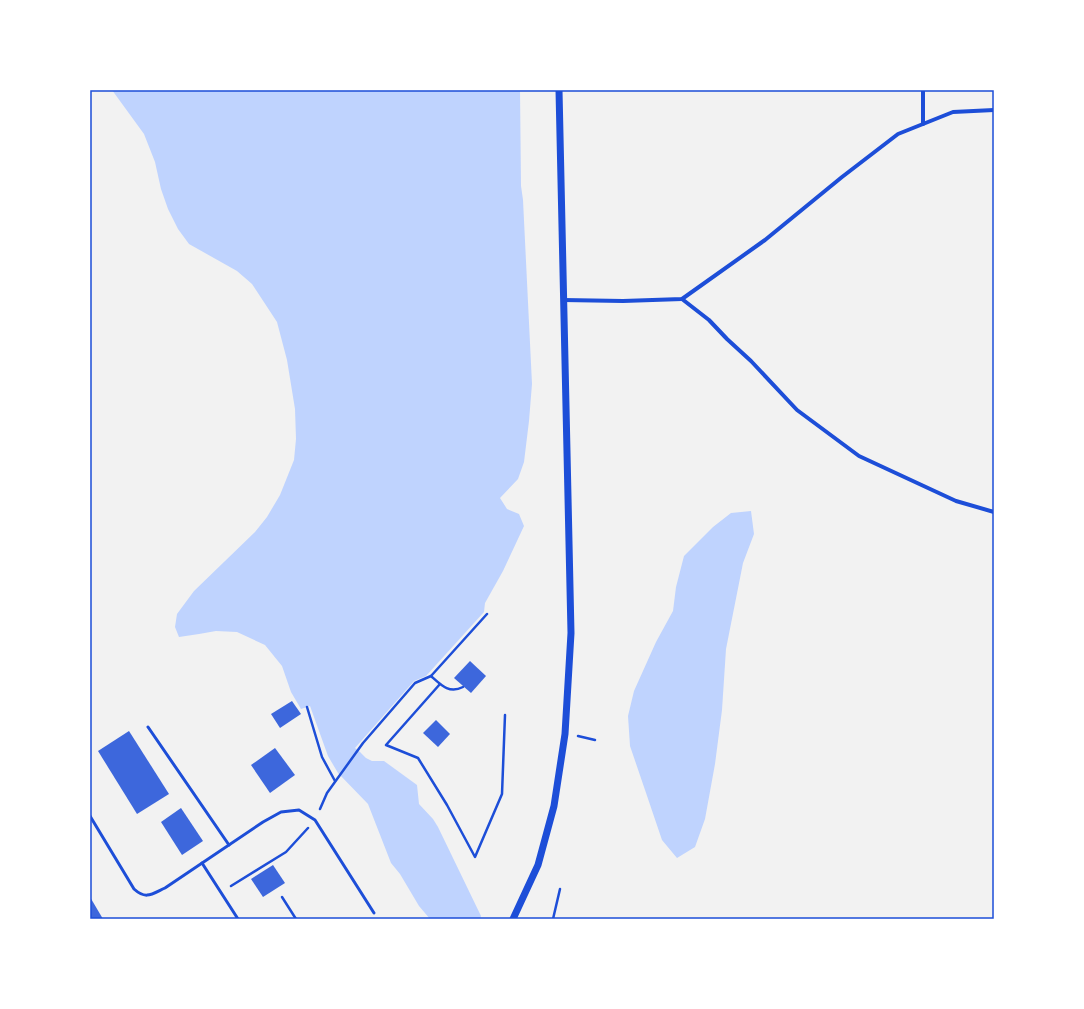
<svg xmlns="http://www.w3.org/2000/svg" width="1084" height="1009" viewBox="0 0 1084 1009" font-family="'Golos Text',sans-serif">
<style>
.water{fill:#bfd3fe}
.building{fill:#3d67dc}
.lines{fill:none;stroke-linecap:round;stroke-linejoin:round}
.path{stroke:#1d4ed8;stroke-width:2.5}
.service{stroke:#1d4ed8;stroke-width:3}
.minor{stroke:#1d4ed8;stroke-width:4}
.tertiary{stroke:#1d4ed8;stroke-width:7}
.neatline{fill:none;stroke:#1d4ed8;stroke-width:1.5}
</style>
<rect width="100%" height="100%" fill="#f2f2f2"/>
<g class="water">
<path d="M112 90H520L521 186 523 200 532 384 529 421 524 462 518 479 500 498 507 509 519 514 524 526 503 571 485 603 484 612 426 676 414 681 355 748 360 752 366 758 372 761H384L417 785 419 804 433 819 438 827 481 916 480 919H430L419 906 400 874 391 863 368 804 338 773 328 756 310 706 301 709 291 692 282 666 265 645 237 632 216 631 199 634 179 637 175 627 177 614 194 591 255 532 267 517 280 495 294 460 296 439 295 409 287 360 277 322 252 284 237 271 189 244 178 229 168 209 161 189 155 162 144 134Z"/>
<path d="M751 511 754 534 743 563 726 649 722 710 715 764 705 819 695 847 677 858 662 840 644 787 630 746 628 716 634 691 656 642 673 611 676 587 684 556 713 527 731 513Z"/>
</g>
<g class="building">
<path d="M470 661 486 676 471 693 454 678Z"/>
<path d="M292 701 301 714 280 728 271 714Z"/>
<path d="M436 720 450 734 438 747 423 733Z"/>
<path d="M129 731 169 794 137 814 98 751Z"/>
<path d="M275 748 295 775 270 793 251 765Z"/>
<path d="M181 808 203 841 182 855 161 822Z"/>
<path d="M273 865 285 883 263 897 251 879Z"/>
<path d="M90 897 103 919H90Z"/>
</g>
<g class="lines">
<g class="path">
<path d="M431 676C441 685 449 694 463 687"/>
<path d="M440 684 386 745 418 758 447 805 475 857 502 794 505 715"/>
<path d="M307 707 322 757 335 781"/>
<path d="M578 736 595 740"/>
<path d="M320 809 327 793 363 743 415 683 431 676 487 614"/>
<path d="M231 886 286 852 308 828"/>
<path d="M282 897 296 919"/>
<path d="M553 919 560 889"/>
</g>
<g class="service">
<path d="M148 727 229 845"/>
<path d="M90 816 134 889C146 900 152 894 165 888L263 822 281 812 299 810 315 820 374 913"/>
<path d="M202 863 238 919"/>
</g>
<g class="minor">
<path d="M923 90V124"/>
<path d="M682 299 709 320 727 339 751 361 797 410 859 456 956 501 994 512"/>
<path d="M563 300 623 301 682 299 765 240 842 177 898 134 953 112 994 110"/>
</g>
<path class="tertiary" d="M513 919 538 865 554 806 565 734 571 633 559 90"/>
</g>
<rect width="1084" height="1009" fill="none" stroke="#ffffff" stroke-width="182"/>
<rect x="91" y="91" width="902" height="827" class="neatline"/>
</svg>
